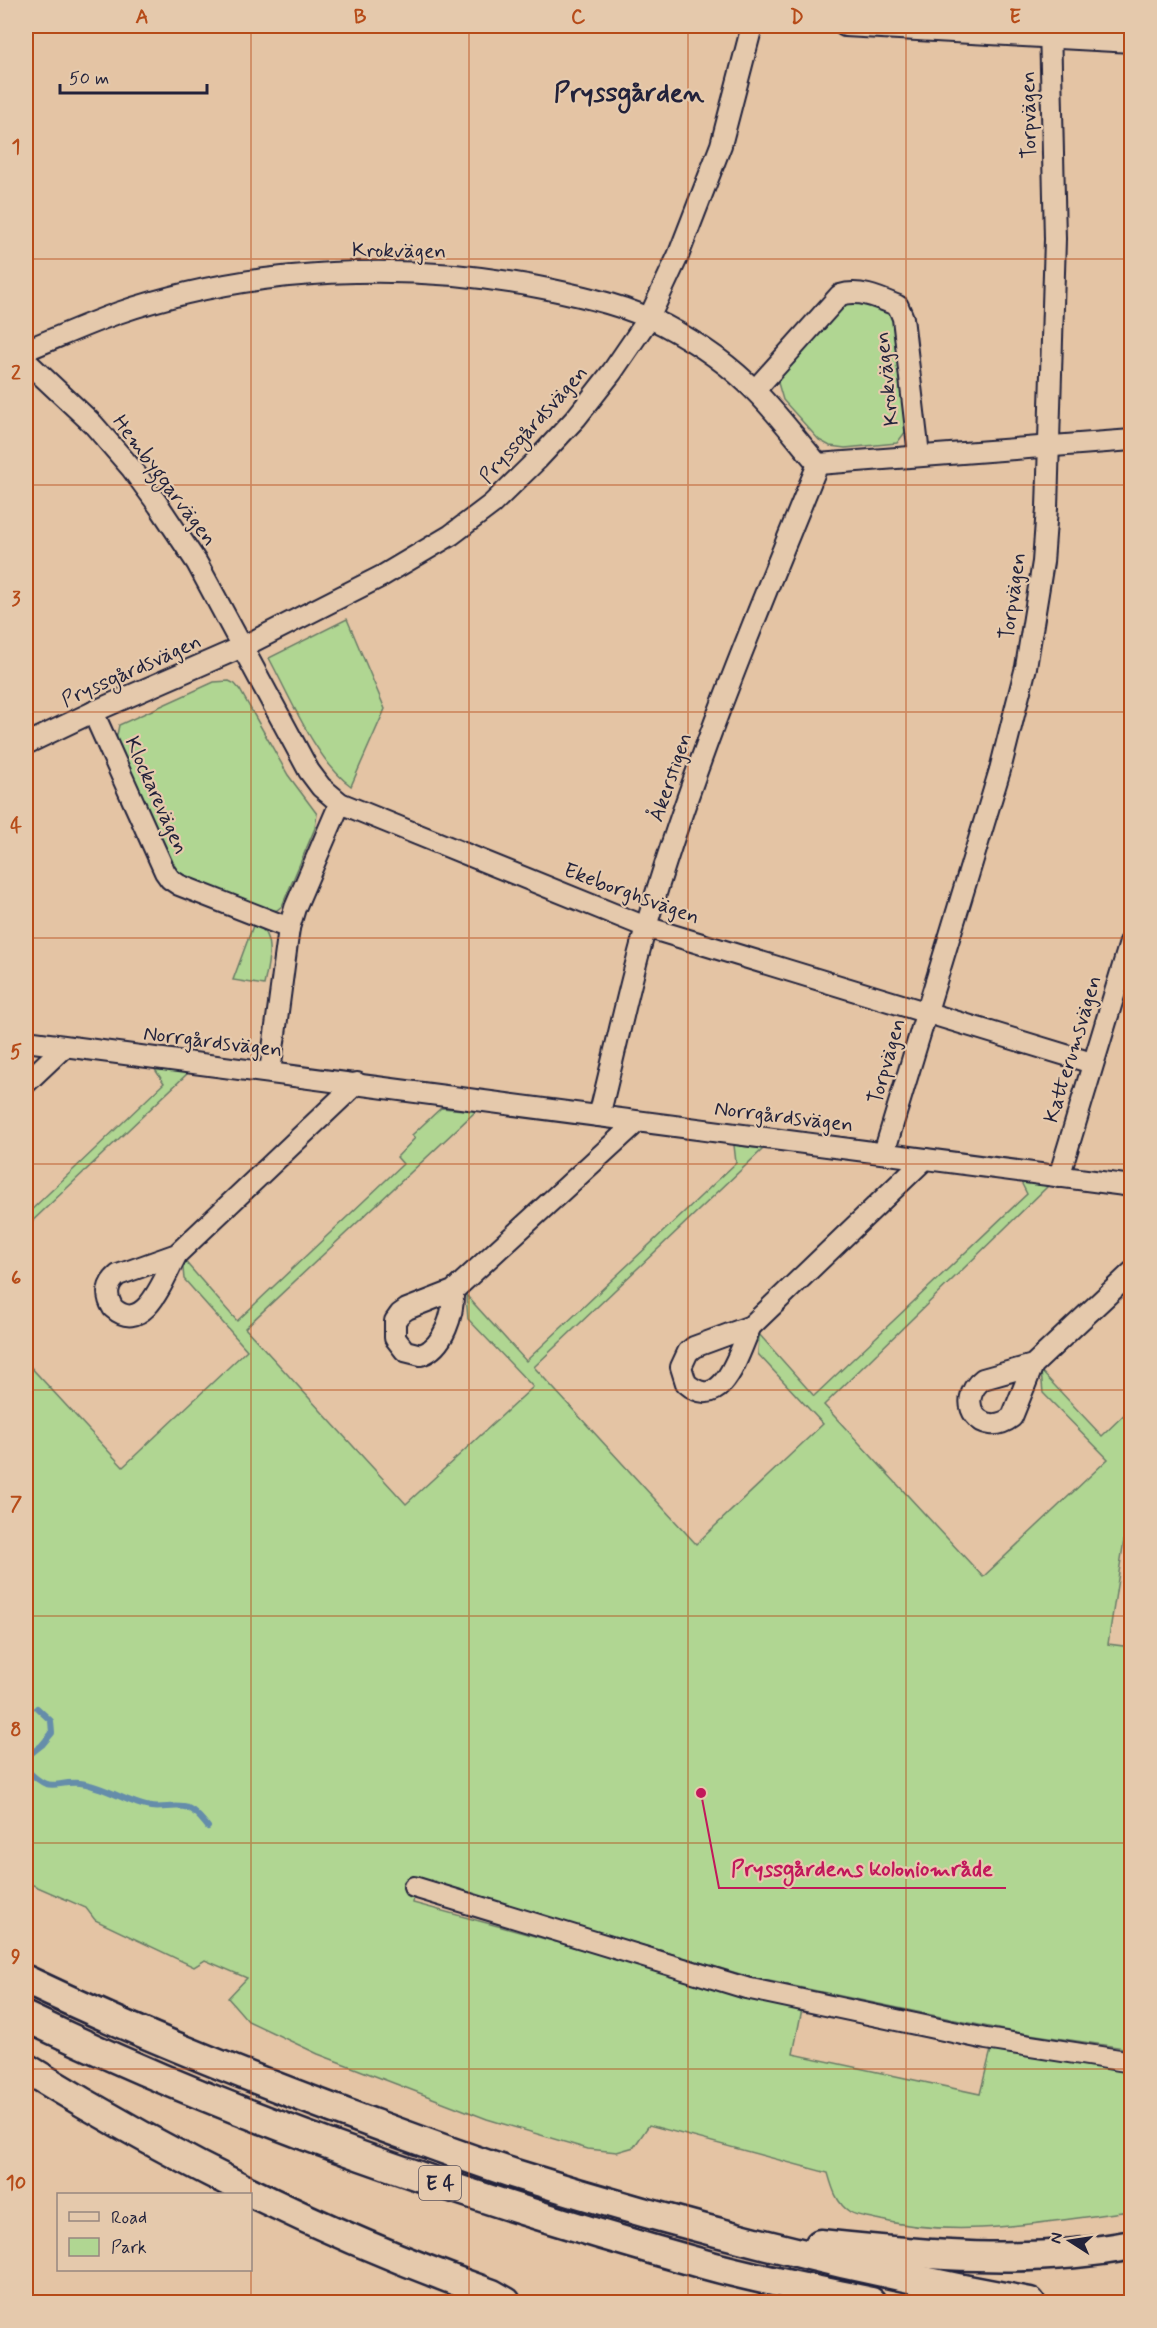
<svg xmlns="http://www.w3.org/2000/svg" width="1157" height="2328" viewBox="0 0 1157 2328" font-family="Mynerve,sans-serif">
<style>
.green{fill:#b0d692;stroke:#697c66;stroke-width:1.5}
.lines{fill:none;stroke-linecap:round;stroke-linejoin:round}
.stream{stroke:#658daa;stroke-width:6}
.minor-casing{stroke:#22223b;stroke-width:24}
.highway-casing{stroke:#22223b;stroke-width:33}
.minor{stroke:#e5c9ac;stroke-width:20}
.highway{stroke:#e5c9ac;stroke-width:28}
.grid{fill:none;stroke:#b64b18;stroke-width:1.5;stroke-opacity:0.55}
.labels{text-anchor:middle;stroke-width:4.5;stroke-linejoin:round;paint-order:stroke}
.shield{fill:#e5c9ac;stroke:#5c545d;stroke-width:1.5}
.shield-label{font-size:20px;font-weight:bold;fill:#22223b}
.street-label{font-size:21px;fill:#22223b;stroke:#e5c9ac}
.district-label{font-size:27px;font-weight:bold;fill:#22223b;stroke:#e5c9ac}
.leader{fill:none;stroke:#c2185b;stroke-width:2}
.callout-dot{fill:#c2185b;stroke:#e5c9ac;stroke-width:2}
.callout-label{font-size:22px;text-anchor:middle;font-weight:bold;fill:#c2185b;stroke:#e5c9ac;stroke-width:4.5;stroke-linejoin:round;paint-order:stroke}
.neatline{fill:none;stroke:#b64b18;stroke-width:2}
.grid-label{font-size:20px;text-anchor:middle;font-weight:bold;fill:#b64b18}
</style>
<rect width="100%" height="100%" fill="#e4c4a4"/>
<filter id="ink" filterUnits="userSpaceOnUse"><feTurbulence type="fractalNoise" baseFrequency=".0167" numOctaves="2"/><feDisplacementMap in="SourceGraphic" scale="12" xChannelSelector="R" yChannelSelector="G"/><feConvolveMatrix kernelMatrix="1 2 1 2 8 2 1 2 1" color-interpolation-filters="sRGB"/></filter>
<g filter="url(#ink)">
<g class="green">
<path d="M849 300 894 311 909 420 906 431 897 443 845 448 830 446 819 440 783 400 776 376 837 306Z"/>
<path d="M347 619 385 709 351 786C316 761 290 697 269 658Z"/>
<path d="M229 681 235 684 240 690 288 775 317 814 315 828 282 906 277 910 266 912C237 901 192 890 172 866L115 745 119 725 214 682Z"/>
<path d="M254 923C277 934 268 965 264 985L233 980Z"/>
<path d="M154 1068 189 1072 26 1227V1215L164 1083Z"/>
<path d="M441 1108 476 1111 245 1328 406 1504 533 1387 468 1319 466 1295 526 1361 736 1163 734 1145 763 1149 534 1367 696 1544 823 1424 758 1354 759 1334 814 1396 1027 1194 1021 1182 1048 1186 824 1405 983 1577 1108 1459 1043 1393 1041 1371 1102 1436 1131 1408V1522L1126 1527 1108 1644 1131 1647V2049L1003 2030 750 1977 416 1878 413 1903 802 2009 793 2054 980 2094 991 2050 1131 2072V2211C1048 2221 959 2240 876 2219 869 2217 856 2216 850 2212 836 2203 832 2187 828 2173L649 2125 634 2147 617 2152 588 2149 487 2119 318 2054 248 2021 228 1998 247 1978 205 1960 194 1967 95 1920 86 1908 26 1882V1362L123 1467 247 1350 184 1279 182 1258 237 1321 403 1164 397 1157 415 1138 412 1135Z"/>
</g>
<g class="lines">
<path class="stream" d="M37 1708 51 1721 52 1733 42 1745 28 1756 26 1769C52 1795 52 1781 80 1783 105 1786 129 1804 151 1807 162 1809 178 1804 188 1808 197 1812 202 1820 208 1827"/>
<g class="minor-casing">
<g id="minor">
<path d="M845 26 1132 42"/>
<path d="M26 350C56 338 87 324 118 313 252 267 410 260 548 289 587 297 629 307 664 325 696 342 731 366 756 392 778 414 797 440 818 464"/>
<path d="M26 361 93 424 132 469 159 506 197 563 309 771 321 787 340 803 646 927 1092 1063"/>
<path d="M755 390 840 295C860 289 879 298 898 306L903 318 919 455"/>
<path d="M818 464 1132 440"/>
<path d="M93 712 165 872 170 879 179 885 289 928"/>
<path d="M26 744 93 712 242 647 382 576 451 535 492 504 537 460 576 418 612 372 649 318 678 256 721 145 752 26"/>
<path d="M26 1041 1132 1186"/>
<path d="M270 1072 289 928 295 908 340 803"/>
<path d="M26 1083 64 1047"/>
<path d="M599 1116C615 1053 628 989 646 927 692 768 756 616 818 464"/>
<path d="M884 1153 1000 770 1026 667 1043 562 1047 508 1055 239 1050 26"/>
<path d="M1059 1177 1132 936"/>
<path d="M177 1254C164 1277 145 1336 113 1308 105 1295 107 1284 118 1275L177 1254 357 1083"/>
<path d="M453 1291C454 1314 444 1347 421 1355L405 1351 395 1338V1321L400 1314 407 1309 453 1291 637 1122"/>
<path d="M751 1326C739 1351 723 1416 686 1383L681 1367 688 1352 694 1347 751 1326 925 1159"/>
<path d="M1033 1365 983 1379C953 1402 982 1440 1012 1417L1033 1365 1132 1272"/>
<path d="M414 1887 746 1988 986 2039 1132 2062"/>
</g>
</g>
<g class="highway-casing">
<g id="highway">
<path d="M26 1980C126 2028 230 2070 334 2109 394 2131 454 2154 515 2174 684 2227 856 2270 1030 2302"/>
<path d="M26 2017C243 2122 475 2200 707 2265 761 2280 816 2290 871 2302"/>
<path d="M26 2068C173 2159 329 2236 492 2294L506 2302"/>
<path d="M820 2244C923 2255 1029 2265 1132 2245"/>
</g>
</g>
<use href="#minor" class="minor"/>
<use href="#highway" class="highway"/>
</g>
</g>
<path class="grid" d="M251 26V2302M469 26V2302M688 26V2302M906 26V2302M26 259H1132M26 485H1132M26 712H1132M26 938H1132M26 1164H1132M26 1390H1132M26 1616H1132M26 1843H1132M26 2069H1132"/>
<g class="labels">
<rect class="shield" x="419" y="2166" width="42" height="34" rx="4.5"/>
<g class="shield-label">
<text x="440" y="2190">E 4</text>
</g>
<g class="street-label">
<text transform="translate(1028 115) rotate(-91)" y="7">Torpvägen</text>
<text transform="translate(399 250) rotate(1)" y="7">Krokvägen</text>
<text transform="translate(886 379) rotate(-96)" y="7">Krokvägen</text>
<text transform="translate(533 424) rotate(-48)" y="7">Pryssgårdsvägen</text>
<text transform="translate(165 480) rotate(53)" y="7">Hembyggarvägen</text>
<text transform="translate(1012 596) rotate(-82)" y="7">Torpvägen</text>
<text transform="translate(131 670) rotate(-24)" y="7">Pryssgårdsvägen</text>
<text transform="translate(670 777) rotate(-71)" y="7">Åkerstigen</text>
<text transform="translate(157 795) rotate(66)" y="7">Klockarevägen</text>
<text transform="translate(632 893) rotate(20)" y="7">Ekeborghsvägen</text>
<text transform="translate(213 1041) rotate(7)" y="7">Norrgårdsvägen</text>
<text transform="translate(1072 1049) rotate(-73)" y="7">Katterumsvägen</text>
<text transform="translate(886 1061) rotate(-74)" y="7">Torpvägen</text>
<text transform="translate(784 1116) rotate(7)" y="7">Norrgårdsvägen</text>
</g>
<g class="district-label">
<text x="629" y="101">Pryssgården</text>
</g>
</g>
<path class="leader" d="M701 1793L719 1888H1006"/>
<circle class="callout-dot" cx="701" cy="1793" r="6"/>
<g class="callout-label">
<text x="862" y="1876">Pryssgårdens koloniområde</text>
</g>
<rect width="1157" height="2328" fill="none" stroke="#e5c9ac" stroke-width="66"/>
<rect x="57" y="2193" width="195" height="78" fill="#e5c9ac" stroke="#97867f" stroke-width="1.5"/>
<rect x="69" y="2212" width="30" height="9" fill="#e5c9ac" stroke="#97867f" stroke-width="1.5"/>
<text x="111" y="2223" font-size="18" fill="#22223b">Road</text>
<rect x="69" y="2238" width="30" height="18" fill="#b0d692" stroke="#97867f" stroke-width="1.5"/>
<text x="111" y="2253" font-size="18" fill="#22223b">Park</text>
<g transform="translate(1070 2241) rotate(282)" stroke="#e5c9ac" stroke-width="4.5" paint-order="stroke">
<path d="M0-4.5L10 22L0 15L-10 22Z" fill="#22223b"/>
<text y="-9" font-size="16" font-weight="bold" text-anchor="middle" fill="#22223b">N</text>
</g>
<path d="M60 84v9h147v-9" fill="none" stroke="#22223b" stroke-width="3"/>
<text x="69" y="84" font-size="18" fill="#22223b" stroke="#e5c9ac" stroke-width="4.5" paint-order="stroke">50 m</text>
<rect x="33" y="33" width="1091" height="2262" class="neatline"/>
<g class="grid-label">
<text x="142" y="23">A</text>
<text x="360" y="23">B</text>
<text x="578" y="23">C</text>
<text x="797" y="23">D</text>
<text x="1015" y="23">E</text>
<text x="16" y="153">1</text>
<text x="16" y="379">2</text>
<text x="16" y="605">3</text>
<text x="16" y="832">4</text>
<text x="16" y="1058">5</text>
<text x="16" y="1284">6</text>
<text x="16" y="1510">7</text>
<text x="16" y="1736">8</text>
<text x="16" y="1963">9</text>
<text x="16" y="2189">10</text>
</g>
</svg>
